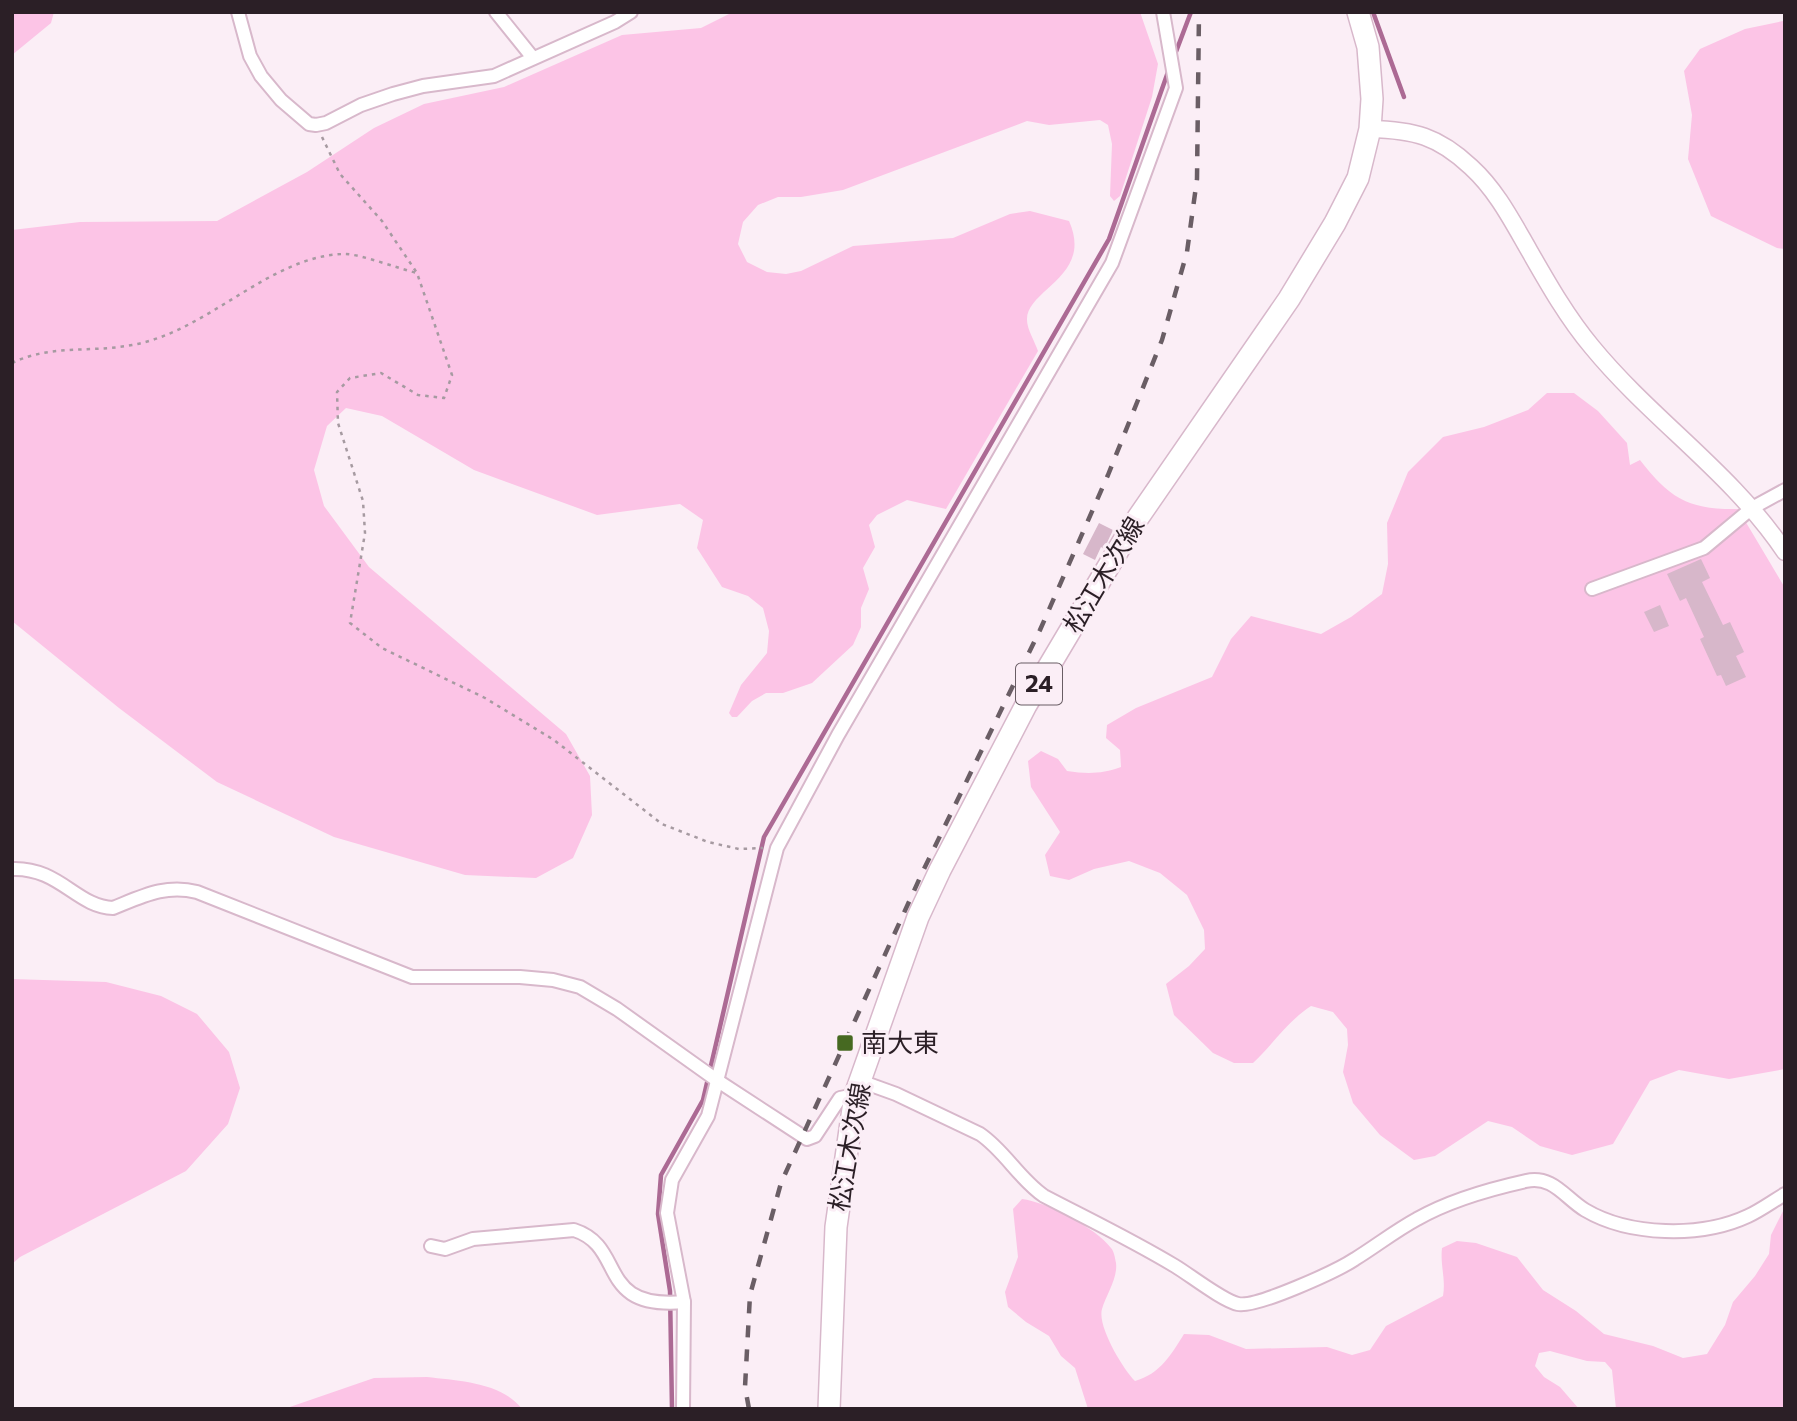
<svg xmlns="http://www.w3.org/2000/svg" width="1797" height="1421" viewBox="0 0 1797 1421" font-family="Commissioner,'Noto Sans JP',sans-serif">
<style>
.green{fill:#fcc4e6}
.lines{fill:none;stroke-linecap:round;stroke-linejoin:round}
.stream{stroke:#ac6a94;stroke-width:4.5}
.building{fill:#d7b7ca}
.minor-casing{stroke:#d8b8cb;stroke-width:16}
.tertiary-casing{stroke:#d8b8cb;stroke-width:19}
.primary-casing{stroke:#d8b8cb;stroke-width:24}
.path{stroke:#a69aa1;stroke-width:2.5;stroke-dasharray:3.5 5;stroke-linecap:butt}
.minor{stroke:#fff;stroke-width:12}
.tertiary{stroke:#fff;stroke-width:16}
.primary{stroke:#fff;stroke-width:21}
.rail{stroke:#6a5e65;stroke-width:4.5;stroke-dasharray:12 12;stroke-linecap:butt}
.poi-dot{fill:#466921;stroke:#fbeef6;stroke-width:2.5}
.labels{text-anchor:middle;stroke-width:6;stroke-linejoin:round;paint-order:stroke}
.shield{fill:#fbeef6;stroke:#695d64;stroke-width:2}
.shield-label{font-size:24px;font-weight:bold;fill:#2b1f26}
.street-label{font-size:26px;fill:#2b1f26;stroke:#fbeef6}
.poi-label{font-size:26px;fill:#2b1f26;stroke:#fbeef6;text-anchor:start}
</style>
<rect width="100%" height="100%" fill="#fbeef6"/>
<g class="green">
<path d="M12 12H54L51 23 12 55Z"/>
<path d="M733 12H1140L1158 64 1152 97 1120 196 1114 201 1110 196 1112 144 1108 125 1100 120 1049 125 1027 121 843 190 801 197H778L758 205 743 222 738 244 747 262 767 272 786 274 801 271 853 246 953 238 1010 214 1030 211 1069 221C1094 277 1026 289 1027 320 1027 329 1035 342 1038 351L946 509 907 500 877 515 869 525 875 547 863 568 869 589 861 608V627L853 645 812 683 783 693H766L752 701 737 717H732L729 713 741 685 767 653 769 631 763 608 748 596 722 587 697 548 703 520 680 504 597 515 474 470 382 416 346 408 327 426 314 470 324 506 369 567 566 734 590 776 592 815 573 858 536 878 465 875 334 837 217 782 119 708 12 621V230L80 222 217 221 307 172 374 128 424 104 504 87 622 35 701 28Z"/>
<path d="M1783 21 1785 23V249L1777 248 1711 216 1688 159 1692 115 1684 71 1700 49 1745 29Z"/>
<path d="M1547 393H1574L1598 411 1627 443 1630 465 1640 460C1669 498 1689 510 1738 509L1785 588V1069L1729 1079 1679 1070 1650 1081 1613 1144 1572 1155 1540 1146 1512 1127 1488 1121 1435 1156 1414 1160 1380 1135 1353 1103 1343 1072 1348 1045 1347 1029 1333 1012 1311 1006C1288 1021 1273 1044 1253 1063H1234L1213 1053 1174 1015 1166 984 1189 966 1205 949 1204 930 1187 895 1160 873 1129 861 1094 869 1069 880 1050 876 1045 855 1060 832 1031 787 1028 761 1041 751 1058 759 1067 771C1087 774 1102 774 1121 767L1120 750 1106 738 1107 725 1136 708 1212 677 1231 639 1251 616 1321 634 1351 617 1382 594 1388 564 1387 523 1408 472 1443 437 1484 427 1528 410Z"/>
<path d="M12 979 106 982 161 996 197 1014 229 1052 240 1088 228 1124 186 1171 20 1257 12 1264Z"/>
<path d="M1022 1199C1047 1202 1096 1228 1111 1248 1114 1251 1115 1258 1116 1263 1118 1278 1106 1295 1102 1309 1097 1326 1123 1369 1135 1381 1160 1374 1171 1355 1184 1334L1209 1335 1246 1349 1327 1347 1352 1355 1370 1350 1386 1326 1443 1296C1446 1279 1440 1265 1442 1248L1457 1241 1476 1243 1517 1257 1543 1290 1576 1311 1604 1334 1653 1346 1683 1358 1707 1354 1725 1325 1733 1302 1755 1276 1769 1254 1771 1235 1785 1207V1409H1616L1612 1370 1605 1362 1587 1361 1550 1351 1539 1353 1535 1366 1544 1377 1560 1387 1579 1409H1088L1075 1368 1061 1356 1049 1336 1026 1322 1008 1307 1005 1292 1018 1257 1013 1209Z"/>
<path d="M427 1377C459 1381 501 1382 522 1409H284L374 1378Z"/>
</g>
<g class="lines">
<g class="stream">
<path d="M1373 12 1404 97"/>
<path d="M1174 57 1191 12"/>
<path d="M672 1409 670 1291 658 1214 661 1175 703 1100 764 837 1109 239 1168 72"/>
</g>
</g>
<g class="building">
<path d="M1099 523 1113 530 1104 549 1101 547 1095 560 1083 554Z"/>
<path d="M1701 559 1710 578 1702 582 1723 625 1730 622 1744 652 1736 656 1746 677 1726 686 1721 675 1717 676 1700 639 1704 637 1686 598 1680 601 1667 574Z"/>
<path d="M1660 605 1669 626 1654 632 1644 612Z"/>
</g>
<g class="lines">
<g class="minor-casing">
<g id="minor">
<path d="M238 12 250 56 261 76 281 100 309 124 316 125 326 123 361 105 393 94 423 86 494 76 615 22 631 12"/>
<path d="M496 12 533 58"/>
<path d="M1592 589 1704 548 1752 508 1785 490"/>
<path d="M12 869C59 867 77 907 113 908 143 896 166 884 197 892L412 977H520L553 980 580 987 617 1009 718 1081 807 1139 815 1136 840 1098 855 1095"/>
<path d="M860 1081 896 1094 980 1134C1005 1151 1019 1179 1044 1196 1088 1219 1132 1240 1175 1266 1190 1275 1223 1301 1238 1304 1256 1308 1337 1271 1355 1259 1376 1246 1395 1231 1417 1219 1450 1200 1490 1189 1526 1181 1553 1175 1565 1198 1585 1210 1629 1236 1701 1238 1748 1216 1761 1210 1773 1201 1785 1194"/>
<path d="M431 1246 445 1249 473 1239 574 1230C627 1247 595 1310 684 1302"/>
<path d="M683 1409 684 1302 667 1213 672 1180 708 1116 777 848 838 735 1112 263 1176 88 1163 12"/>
</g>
</g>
<g class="tertiary-casing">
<path id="tertiary" d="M1370 129C1414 130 1438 136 1471 167 1495 189 1510 217 1526 245 1546 280 1566 316 1592 347 1652 420 1732 473 1785 552"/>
</g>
<g class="primary-casing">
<path id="primary" d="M829 1409 836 1227 855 1095 918 917 940 870 1026 705 1133 525 1289 299 1335 223 1358 178 1370 129 1372 99 1368 47 1358 12"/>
</g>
<g class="path">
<path d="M322 137 340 174 382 221 417 273 452 375 444 398 418 395 381 373 350 378 337 392 338 423 363 501 365 533 350 623 382 648 485 698 554 740 662 824 708 842 739 849 763 848"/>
<path d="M12 363C51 344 91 353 132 345 208 332 270 255 345 254 360 254 400 269 417 273"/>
</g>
<use href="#minor" class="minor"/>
<use href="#tertiary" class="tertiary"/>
<use href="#primary" class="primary"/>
<path class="rail" d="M749 1409 745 1387 750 1295 781 1183 923 871 1040 630 1108 475 1162 340 1187 252 1197 179 1199 12"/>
</g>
<rect class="poi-dot" x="836" y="1034" width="18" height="18" rx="3.5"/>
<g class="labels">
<rect class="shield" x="1016" y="663.5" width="46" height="41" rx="5"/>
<g class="shield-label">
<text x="1039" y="692">24</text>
</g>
<g class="street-label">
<text transform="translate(1104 575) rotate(-59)" y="9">松江木次線</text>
<text transform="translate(850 1147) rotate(-80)" y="9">松江木次線</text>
</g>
<g class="poi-label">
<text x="861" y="1052">南大東</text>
</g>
</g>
<rect width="1797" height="1421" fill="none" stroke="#2b1f26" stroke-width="28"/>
</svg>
